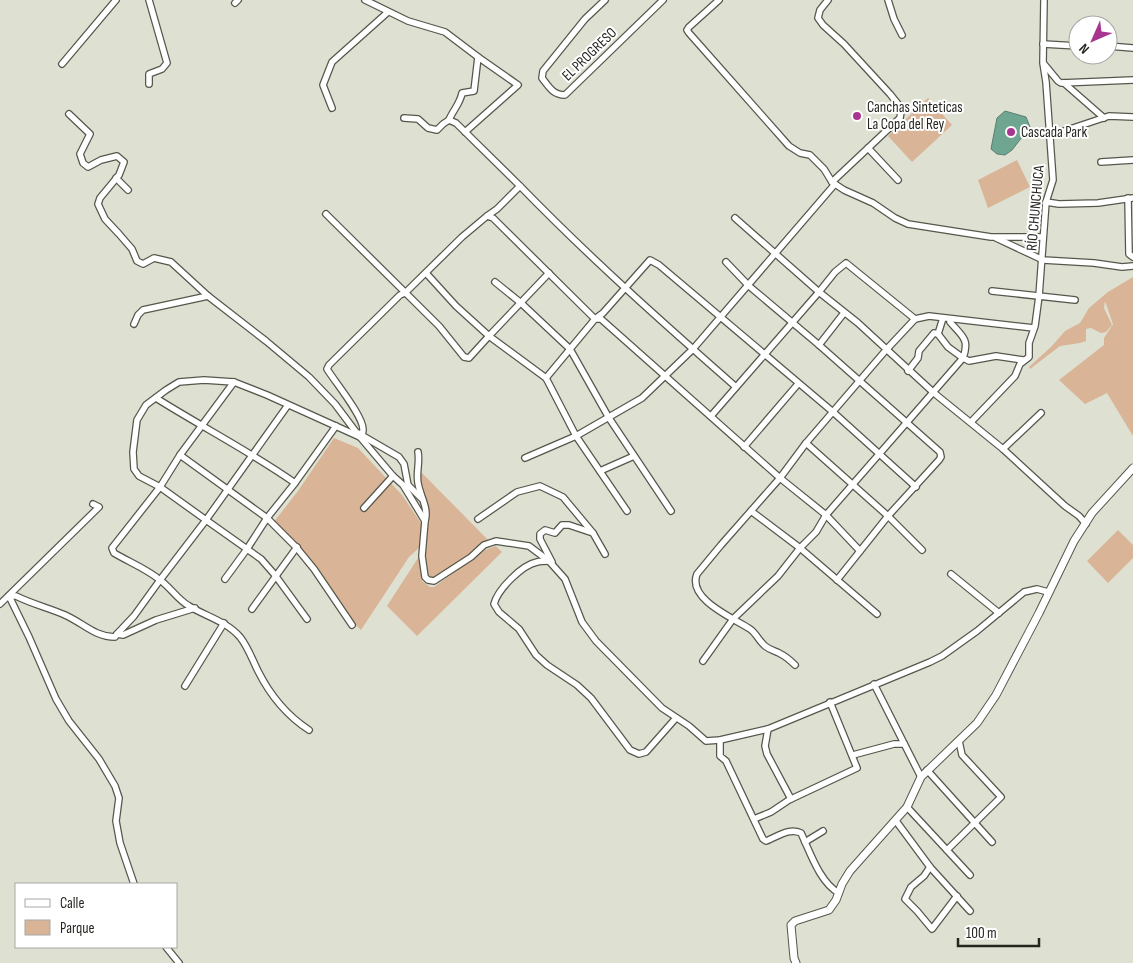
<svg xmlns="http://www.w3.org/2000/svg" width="1133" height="963" viewBox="0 0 1133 963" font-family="'Sofia Sans Condensed',sans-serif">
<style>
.green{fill:#dab497}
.water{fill:#6fa691;stroke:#59806f}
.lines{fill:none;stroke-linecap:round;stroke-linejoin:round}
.minor-casing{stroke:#56574c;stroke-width:8}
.tertiary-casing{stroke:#56574c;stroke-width:9}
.minor{stroke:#fff;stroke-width:5.5}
.tertiary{stroke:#fff;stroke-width:7}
.poi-dot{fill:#a83690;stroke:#fff;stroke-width:2}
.labels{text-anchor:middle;stroke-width:4;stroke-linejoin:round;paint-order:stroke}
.street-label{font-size:15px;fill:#262621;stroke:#fff}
.poi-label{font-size:15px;fill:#262621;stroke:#fff;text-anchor:start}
</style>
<rect width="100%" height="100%" fill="#dee0d2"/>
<g class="green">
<path d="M928 98 952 125 912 162 888 136Z"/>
<path d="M1017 160 1030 187 988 208 978 180Z"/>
<path d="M1133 277V436L1107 393 1085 404 1059 380 1104 345V338L1113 324 1105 301 1104 308 1112 325 1106 332 1101 333 1091 328 1086 329V341L1080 343 1060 346 1030 369 1029 367 1052 346 1065 331 1080 323 1089 308 1108 292Z"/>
<path d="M334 438 358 448 402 495 423 526 421 546 409 557 361 630C347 618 340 600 330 586 313 561 295 542 273 523L298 491Z"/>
<path d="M419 470 492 544 485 545 434 582 428 580 424 558 429 517V508L423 495Z"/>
<path d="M1118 530 1133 545V558L1108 583 1087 561Z"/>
<path d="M496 546 502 552 417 636 387 606 420 555 422 581 430 587H434L485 550Z"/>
</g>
<path class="water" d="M1005 111 1026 117 1030 127 1012 150 1005 155 997 154 991 149 997 118Z"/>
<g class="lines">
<g class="minor-casing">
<g id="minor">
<path d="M149 0 167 63 162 69 149 74V84"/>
<path d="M365 0 408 21 445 32 478 57"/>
<path d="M605 0 585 19 543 71 542 78C549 87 553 95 565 95L663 0"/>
<path d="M719 0 689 27 687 30 689 33 789 146 800 153 810 155 824 169 832 182 844 190 873 203 895 218 908 224 991 237H1043"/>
<path d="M828 0 820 10 818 18 823 25 844 44 890 94 898 104 901 112 900 118 832 182"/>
<path d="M888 0 894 19 902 35"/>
<path d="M235 3 238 0"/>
<path d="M1043 44 1078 46"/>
<path d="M1108 46 1133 48"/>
<path d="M62 64 116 0"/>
<path d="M1044 64 1058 81 1061 83 1133 80"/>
<path d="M1064 83 1104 118"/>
<path d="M332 108 323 85 332 62 388 12"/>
<path d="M69 114 90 134 80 154 83 163 88 167 101 160 117 156 124 162 119 175 100 198 98 204 105 219 119 234 132 249 137 261 143 264 154 258 171 262 208 296 266 341 309 377 335 404 356 432 399 457 404 464 408 485 421 498"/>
<path d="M404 118 418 119 428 128 437 130 443 124 449 120 456 123 520 186"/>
<path d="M449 120C453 110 460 104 462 93L474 91 478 57 518 85 465 132"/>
<path d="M1049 136 1109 116 1133 117"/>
<path d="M868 148 898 180"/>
<path d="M1101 162 1133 160"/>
<path d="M116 178 128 190"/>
<path d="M1128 198 1129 254 1133 257"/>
<path d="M1046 202 1059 204 1098 203 1133 198"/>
<path d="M326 214 439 326 464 357 469 358 489 336 546 378 595 319H601L780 478 826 515 860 551"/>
<path d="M487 216 497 209 520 186C589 257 662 322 736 387"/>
<path d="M735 218 819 292 858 323 934 393 1003 449 1065 506 1079 516 1086 524"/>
<path d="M996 238 1043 260 1094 263 1122 267 1133 266"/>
<path d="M726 262 749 286 819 345 940 452 941 457 939 460 888 516 837 580"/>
<path d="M426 273 456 306 489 336 549 273"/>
<path d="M495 282 521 303 570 349 609 418 671 511"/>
<path d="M992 291 1075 300"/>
<path d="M951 319 950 322C962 336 970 339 963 358L969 361 996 356 1023 360"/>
<path d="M134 324 138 315 143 310 208 296"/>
<path d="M819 345 844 313"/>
<path d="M908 371 918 358 919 351 934 333 938 334"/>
<path d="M546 378 576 436 627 511"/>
<path d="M234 382 180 455 160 487 112 548 114 553C129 562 147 569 160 580 170 587 178 600 189 606 205 616 226 621 240 637 248 647 252 659 258 671 270 695 286 715 309 730"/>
<path d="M156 398C202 427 251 452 295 483"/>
<path d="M288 405 206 520 160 487 139 476 134 469 133 452 137 420 146 405 166 390 179 382 204 380 234 382 267 395 360 437C362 434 363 434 363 430 364 417 335 382 327 369L329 365 400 295 405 293 462 237 487 216 493 218 595 319 603 313 650 260 659 265 833 412 916 487"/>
<path d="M711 416 819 292 835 272 846 263 915 319"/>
<path d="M971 422 1015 376 1020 364 1029 357V343L1035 326 1039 296 1046 202 1053 180 1046 82 1043 63 1044 0"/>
<path d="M360 437 393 476 403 485 425 521 422 556 425 577 428 580 434 581 471 557 484 545 496 541 529 546 549 561 565 579 582 622 596 641 662 708 689 726 706 741 720 740 768 729 930 662 942 656 977 631 1024 592 1037 589 1048 592"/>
<path d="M806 443 888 516 922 550"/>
<path d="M744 447 798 384"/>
<path d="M1003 449 1041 413"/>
<path d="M418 452C420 462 416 473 418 483 420 496 429 508 425 521"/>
<path d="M180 455 267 518 295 483 336 426"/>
<path d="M525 458 576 436 642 398 693 349 835 184"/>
<path d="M600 471 634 456"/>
<path d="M364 508 393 476"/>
<path d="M751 511 800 548 877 614"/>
<path d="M478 519 517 492 540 486 563 497 593 533"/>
<path d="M549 561C545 561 541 561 537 562 522 565 498 589 494 604L499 612 519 629 536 655 547 665 577 685 591 698 630 750 639 754 646 752 676 718"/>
<path d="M552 562 540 539V534L545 530 555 533 562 525H569L593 533 605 554"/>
<path d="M951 574 999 613"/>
<path d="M225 579 247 549 267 518 296 547 314 569 352 625"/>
<path d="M9 596 29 637 56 699 69 721 99 759 115 786 119 798 116 821 120 843 134 884"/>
<path d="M9 596H16C32 604 49 608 65 615 83 623 95 637 115 637L117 634 123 635 156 620 195 608"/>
<path d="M0 604 99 507 93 504"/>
<path d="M252 609 297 547"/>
<path d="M117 634 134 616 160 580 206 520 261 559 275 575 307 619"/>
<path d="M703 661 733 619 778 576 800 548 816 532 826 515 963 358 948 347 938 334 943 318"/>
<path d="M795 665C791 661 785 656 779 653 775 651 770 650 765 646 759 641 756 633 750 629 733 618 687 599 697 574L721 545 780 478 806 443 886 350 915 319 929 316 1034 328"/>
<path d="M874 684 921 777"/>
<path d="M185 686 224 623"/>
<path d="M768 729 765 746 767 754 791 799"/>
<path d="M720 740V756L726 761 763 839 766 841C777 837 789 827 801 833 810 852 820 883 839 893"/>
<path d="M853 755 894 744H904"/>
<path d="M927 770 992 842"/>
<path d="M907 807 970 875"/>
<path d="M754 819 771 812 789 800 857 768 830 702"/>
<path d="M896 821 930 867 970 911"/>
<path d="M805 842 823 831"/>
<path d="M947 850 1001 797 962 755 959 741"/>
<path d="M930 867 924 876 911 887 905 899 917 911 932 929 957 896"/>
<path d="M166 947 179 963"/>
</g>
</g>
<g class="tertiary-casing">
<path id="tertiary" d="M796 963 794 958 791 925 795 921 829 910 836 900 842 884 850 871 907 807 921 777 977 723 996 695 1039 613 1074 541 1092 513 1133 468"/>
</g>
<use href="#minor" class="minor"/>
<use href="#tertiary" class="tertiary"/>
</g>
<g class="poi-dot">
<circle cx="857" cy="116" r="5"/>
<circle cx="1011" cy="132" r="5"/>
</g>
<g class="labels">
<g class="street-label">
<text transform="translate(589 54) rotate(-44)" y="5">EL PROGRESO</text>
<text transform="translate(1035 208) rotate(-85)" y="5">RÍO CHUNCHUCA</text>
</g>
<g class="poi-label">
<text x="867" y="112">Canchas Sinteticas<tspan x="867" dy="17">La Copa del Rey</tspan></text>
<text x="1021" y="137">Cascada Park</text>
</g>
</g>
<rect x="15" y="883" width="162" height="65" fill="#ffffff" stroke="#a8a8a6"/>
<rect x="25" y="899" width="25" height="8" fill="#ffffff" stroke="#a8a8a6"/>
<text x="60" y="908" font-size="15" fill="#262621">Calle</text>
<rect x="25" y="920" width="25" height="15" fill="#dab497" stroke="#a8a8a6"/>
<text x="60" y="933" font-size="15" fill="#262621">Parque</text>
<g transform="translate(1093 40) rotate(225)"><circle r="24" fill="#ffffff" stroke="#a8a8a6"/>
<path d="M0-4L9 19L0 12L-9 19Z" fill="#a83690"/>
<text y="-8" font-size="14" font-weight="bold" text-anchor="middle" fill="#262621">N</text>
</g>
<path d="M958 938v8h81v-8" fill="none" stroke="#262621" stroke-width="2.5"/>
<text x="966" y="938" font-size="15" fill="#262621" stroke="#ffffff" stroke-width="4" paint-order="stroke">100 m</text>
</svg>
